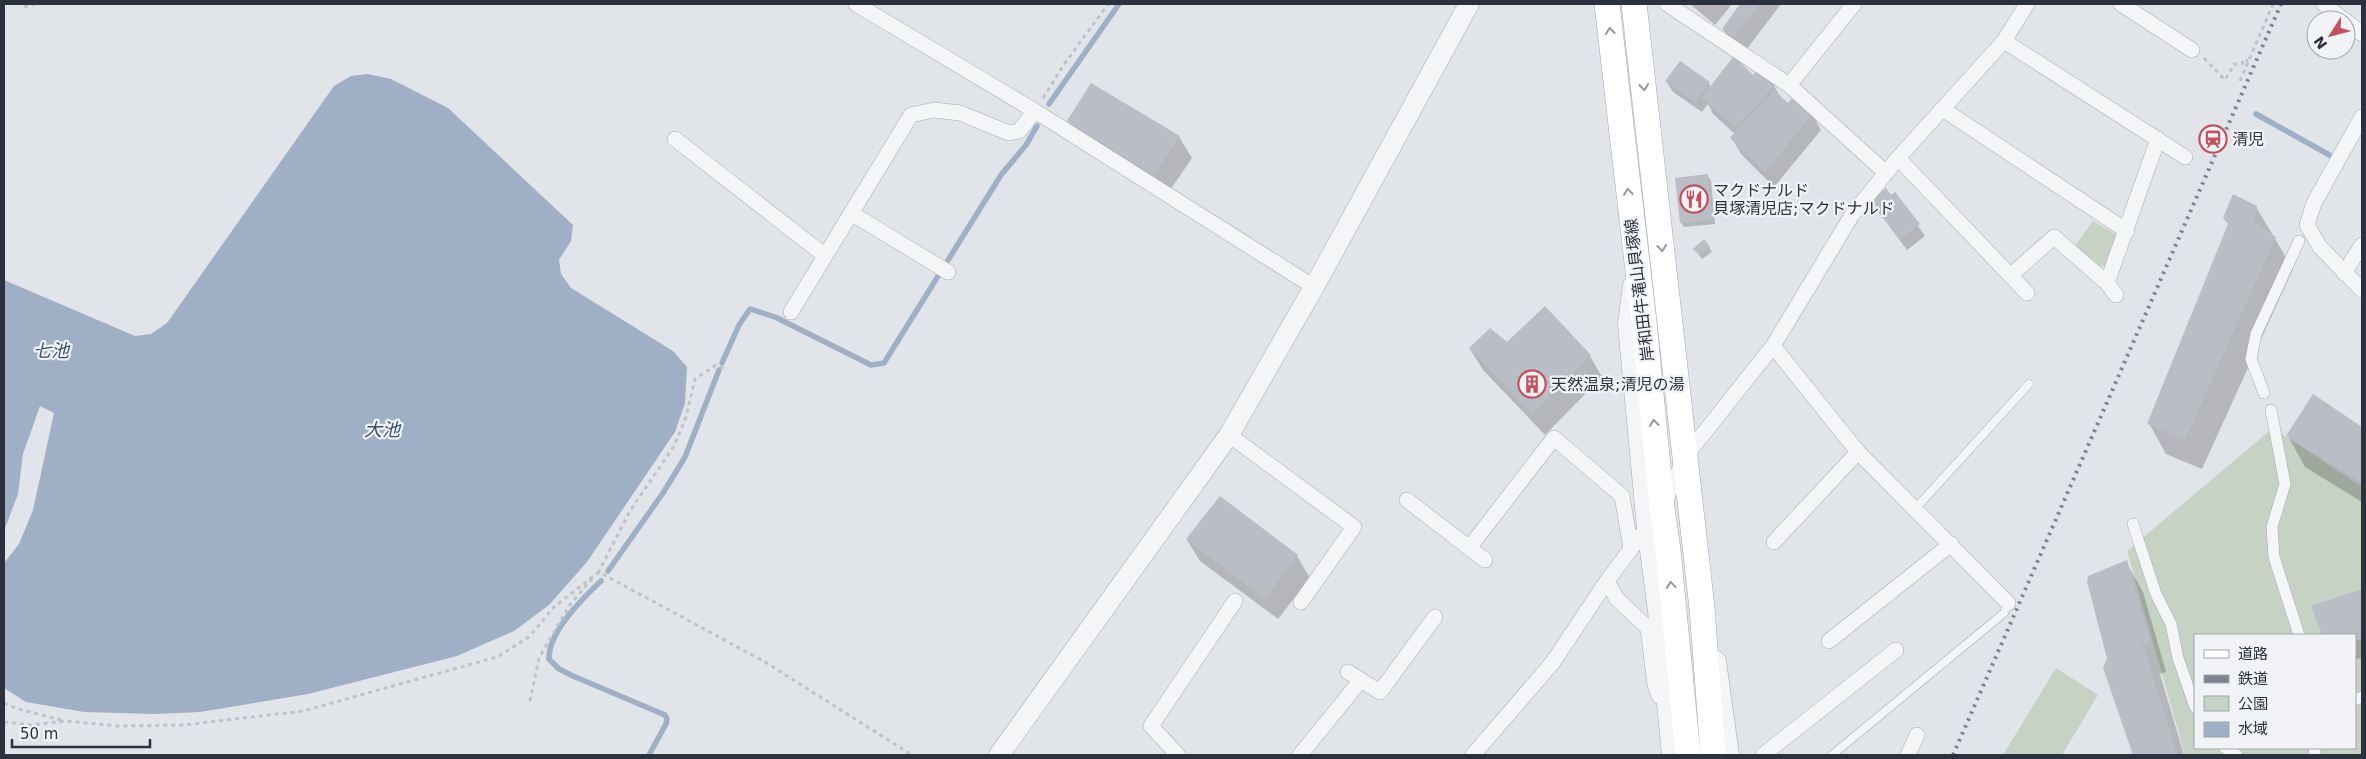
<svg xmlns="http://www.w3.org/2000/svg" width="2366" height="759" viewBox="0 0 2366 759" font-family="'DejaVu Sans','Noto Sans JP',sans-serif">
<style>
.green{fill:#c6d2c3;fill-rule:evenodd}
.water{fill:#9fb0c6}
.shadow{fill:#0003}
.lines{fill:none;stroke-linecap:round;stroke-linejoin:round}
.stream{stroke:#9fb0c6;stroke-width:5.5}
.building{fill:#b9bdc5}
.service-casing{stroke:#a7abb3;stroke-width:9}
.pedestrian-casing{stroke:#a7abb3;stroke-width:12}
.minor-casing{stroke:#a7abb3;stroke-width:16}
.tertiary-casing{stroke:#a7abb3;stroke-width:21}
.primary-casing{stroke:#a2a8b4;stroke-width:26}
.path{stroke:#c0c2c7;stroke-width:3;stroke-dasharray:4 4;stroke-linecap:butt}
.service{stroke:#f4f5f7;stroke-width:8}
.pedestrian{stroke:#f4f5f7;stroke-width:11}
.minor{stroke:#f4f5f7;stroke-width:15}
.tertiary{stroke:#f4f5f7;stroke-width:20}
.primary{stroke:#fff;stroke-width:25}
.rail{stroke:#7c8391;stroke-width:4;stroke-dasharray:2.5 5;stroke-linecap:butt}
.oneway{stroke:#95989f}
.labels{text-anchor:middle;stroke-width:4.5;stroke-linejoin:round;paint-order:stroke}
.poi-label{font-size:16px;fill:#2b313f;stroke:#f1f3f6;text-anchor:start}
.street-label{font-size:16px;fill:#2b313f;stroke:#f1f3f6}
.water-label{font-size:18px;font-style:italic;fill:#384e70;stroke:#f1f3f6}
</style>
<rect width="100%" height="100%" fill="#e1e4e9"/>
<g class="green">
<path d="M2093 221 2117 235 2105 266H2098L2075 246Z"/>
<path d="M2273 428 2362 487V755H2185L2127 551ZM2195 635H2355V748H2195Z"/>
<path d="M2056 668 2098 695 2062 755H2003Z"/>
</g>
<path class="water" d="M368 74 391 79 448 108 573 225 571 241 559 260 561 274 571 288 673 351 687 367 685 403 675 432 587 562 549 605 514 631 457 656 308 694 200 712 155 714 84 712 26 702 4 688V563L19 544 33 510 54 413 40 406 23 454 18 494 4 531V280L135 336 151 334 167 323 334 86 351 76Z"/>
<g class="shadow">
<path d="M1690 4H1732L1715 25Z"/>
<path d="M1742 4H1781L1744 53 1733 45 1723 29Z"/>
<path d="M1753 77 1774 86 1780 96 1788 104 1812 114 1821 130 1774 187 1741 154 1732 138 1735 134 1713 114 1708 104 1702 112 1673 92 1666 81 1709 83 1711 88Z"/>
<path d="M1069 121 1179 137 1192 158 1166 196 1081 143Z"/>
<path d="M1708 176 1711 181 1715 224 1684 227 1681 222Z"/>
<path d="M1895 194 1925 236 1907 250 1871 201 1891 197Z"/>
<path d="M2256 207 2293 269 2202 469 2166 454 2149 423 2229 225Z"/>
<path d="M1709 247 1712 252 1702 259 1695 249Z"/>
<path d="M1507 344 1590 356 1602 377 1545 435 1483 370 1470 349Z"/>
<path d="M2313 396 2362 429V502L2305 467 2288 436Z"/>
<path d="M1221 498 1297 556 1310 578 1278 619 1200 561 1187 540Z"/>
<path d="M2126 562 2143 592 2166 672 2160 674 2184 755H2134L2104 668 2109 658Z"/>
<path d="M2361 591 2362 658 2355 659V635H2323L2313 606Z"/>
</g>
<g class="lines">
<g class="stream">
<path d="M1049 104 1119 4"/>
<path d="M2256 114 2333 157"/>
<path d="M722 363 739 325 750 309 775 317 871 365 884 363 1001 175 1026 145 1037 126"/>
<path d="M608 571 663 493 685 457 719 370"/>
<path d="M601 581C583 598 548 632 549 659L559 669 573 676 665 715 667 719 666 724 649 755"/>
</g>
</g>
<g class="building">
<path d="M1740 4H1760L1734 37 1722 29Z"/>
<path d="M1734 56 1753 75 1758 70 1775 85 1735 128 1702 97Z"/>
<path d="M1680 61 1710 82 1695 102 1665 81Z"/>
<path d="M1091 83 1180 136 1153 176 1067 121Z"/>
<path d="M1774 90 1788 103 1794 96 1813 113 1765 172 1730 138Z"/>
<path d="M1708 174 1713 220 1680 223 1675 178Z"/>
<path d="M1886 188 1891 195 1895 192 1920 224 1900 240 1870 201Z"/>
<path d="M2233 194 2257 206 2254 222 2276 237 2185 440 2147 424 2228 224 2223 218Z"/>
<path d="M1704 239 1710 247 1699 255 1693 249Z"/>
<path d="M1545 306 1591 355 1532 414 1469 348 1490 328 1507 342Z"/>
<path d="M2313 394 2362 427V483L2286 436Z"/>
<path d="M1220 496 1298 555 1265 599 1186 539Z"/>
<path d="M2127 560 2150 642 2143 644 2177 755H2133L2103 668 2107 658 2087 582 2088 576Z"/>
<path d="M2362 589V639L2355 641V635H2322L2311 606Z"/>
</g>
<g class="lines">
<g class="service-casing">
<g id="service">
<path d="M1916 508 2029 384"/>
<path d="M1832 755 2004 613 2008 603"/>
</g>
</g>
<g class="pedestrian-casing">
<g id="pedestrian">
<path d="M2264 393 2251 359 2256 334 2299 241"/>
<path d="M2271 410 2285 484 2272 527 2274 557 2299 635"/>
<path d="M2133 524 2156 594 2171 624 2178 658 2195 707"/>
<path d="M2355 700 2362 697"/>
<path d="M2225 748 2237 755"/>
<path d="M2314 755 2315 748"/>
</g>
</g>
<g class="minor-casing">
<g id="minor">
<path d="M856 4 1035 111 1314 287"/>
<path d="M1667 4 1789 85 1886 173"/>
<path d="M2121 4 2192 50"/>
<path d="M2324 4 2344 20"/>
<path d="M2346 21 2362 34"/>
<path d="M2004 41 2185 157"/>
<path d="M1789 85 1854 4"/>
<path d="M1944 110 2127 231"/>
<path d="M2362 117 2314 203 2307 225 2320 247 2362 290"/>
<path d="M675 139 824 255"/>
<path d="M1898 158 2027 293"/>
<path d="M851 213 948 272"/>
<path d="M2344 273 2362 245"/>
<path d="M2011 275 2054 237 2107 283 2116 295"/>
<path d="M2107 283 2158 139"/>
<path d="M791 312 911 115 934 110 960 113 1009 133 1019 131 1035 111"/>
<path d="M1773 346 1858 452 2008 603"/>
<path d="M1229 435 1354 527 1301 602"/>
<path d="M1407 500 1485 560"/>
<path d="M1664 504 1685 457 1773 346 1852 215 1898 158 2004 41 2027 4"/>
<path d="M1774 542 1858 452"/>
<path d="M1469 548 1554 438 1622 496 1631 549"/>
<path d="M1607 581 1617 599 1648 628 1655 685 1659 696"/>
<path d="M1829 641 1951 544"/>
<path d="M1348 672 1380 692 1435 617"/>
<path d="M1178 755 1151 726 1235 601"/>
<path d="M1300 755 1361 680"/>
<path d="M1473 755 1553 662 1607 581 1651 522"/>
<path d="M1763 755 1896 650"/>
<path d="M1908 755 1917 735"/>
</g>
</g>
<g class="tertiary-casing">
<g id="tertiary">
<path d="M1633 285 1628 325 1647 528 1658 611 1672 755"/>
<path d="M1716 661 1729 755"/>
<path d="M999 755 1229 435 1314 287 1469 4"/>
</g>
</g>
<g class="primary-casing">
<g id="primary">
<path d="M1607 4 1644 322 1662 508 1668 550 1688 755"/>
<path d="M1634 4 1702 608 1713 755"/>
</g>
</g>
<g class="path">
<path d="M24 7 34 4"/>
<path d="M2204 58 2225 80 2234 64H2242L2244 59 2248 61"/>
<path d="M2240 81 2273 4"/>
<path d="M1043 98 1065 63 1108 4"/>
<path d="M598 573 630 511 674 446 686 417 695 379 716 365 724 368"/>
<path d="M530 701 539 658 569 606 592 579"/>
<path d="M4 703 15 708 65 721"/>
<path d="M4 722 31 725 66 721 118 726 184 725 303 711 497 657 529 637 554 607 599 572 765 662 912 755"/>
</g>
<use href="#service" class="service"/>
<use href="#pedestrian" class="pedestrian"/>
<use href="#minor" class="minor"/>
<use href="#tertiary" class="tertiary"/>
<use href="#primary" class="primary"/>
<path class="rail" d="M1953 755 2281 4"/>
</g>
<defs><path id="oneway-chevron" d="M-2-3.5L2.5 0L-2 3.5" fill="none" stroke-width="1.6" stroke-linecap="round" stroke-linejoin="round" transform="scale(1.25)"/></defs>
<g class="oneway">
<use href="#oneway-chevron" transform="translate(1610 31) rotate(-96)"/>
<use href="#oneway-chevron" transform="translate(1644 87) rotate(84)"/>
<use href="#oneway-chevron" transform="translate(1628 192) rotate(-96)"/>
<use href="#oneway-chevron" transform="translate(1662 248) rotate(84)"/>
<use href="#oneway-chevron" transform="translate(1654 423) rotate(-96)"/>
<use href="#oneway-chevron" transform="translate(1671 585) rotate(-95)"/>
</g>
<defs>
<g id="station-ring" transform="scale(1.4375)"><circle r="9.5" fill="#f1f3f6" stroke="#c4505b" stroke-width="1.5"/><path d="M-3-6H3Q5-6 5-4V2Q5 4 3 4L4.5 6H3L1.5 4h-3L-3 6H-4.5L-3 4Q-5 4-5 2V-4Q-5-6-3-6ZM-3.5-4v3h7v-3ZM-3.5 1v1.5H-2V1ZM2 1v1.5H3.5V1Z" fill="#c4505b"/></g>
<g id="restaurant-ring" transform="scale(1.4375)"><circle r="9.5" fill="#f1f3f6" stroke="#c4505b" stroke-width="1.5"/><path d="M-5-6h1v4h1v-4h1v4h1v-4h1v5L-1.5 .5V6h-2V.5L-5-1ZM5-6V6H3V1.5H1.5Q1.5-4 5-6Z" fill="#c4505b"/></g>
<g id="building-ring" transform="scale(1.4375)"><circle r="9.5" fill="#f1f3f6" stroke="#c4505b" stroke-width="1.5"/><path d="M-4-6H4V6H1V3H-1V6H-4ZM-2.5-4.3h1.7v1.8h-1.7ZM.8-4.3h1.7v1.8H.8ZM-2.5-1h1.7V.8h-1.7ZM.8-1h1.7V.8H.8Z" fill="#c4505b"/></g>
</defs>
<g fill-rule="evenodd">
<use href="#station-ring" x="2213" y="139"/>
<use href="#restaurant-ring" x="1694" y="199"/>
<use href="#building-ring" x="1532" y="384"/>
</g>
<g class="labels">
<g class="poi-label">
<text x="2232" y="145">清児</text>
<text x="1713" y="196">マクドナルド<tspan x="1713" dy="18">貝塚清児店;マクドナルド</tspan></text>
<text x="1551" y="390">天然温泉;清児の湯</text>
</g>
<g class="street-label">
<text transform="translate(1639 290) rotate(-97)" y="6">岸和田牛滝山貝塚線</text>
</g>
<g class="water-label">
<text x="51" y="357">七池</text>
<text x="382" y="436">大池</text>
</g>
</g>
<rect width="2366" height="759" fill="none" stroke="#2b313f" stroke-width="10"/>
<rect x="2194" y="634" width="162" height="115" fill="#f1f3f6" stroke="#a2a5ad"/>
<rect x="2204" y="650" width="25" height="8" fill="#ffffff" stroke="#a2a5ad"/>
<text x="2238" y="659" font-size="15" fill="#2b313f">道路</text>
<rect x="2204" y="675" width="25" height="8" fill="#7c8391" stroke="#a2a5ad"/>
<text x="2238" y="684" font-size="15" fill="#2b313f">鉄道</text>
<rect x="2204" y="696" width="25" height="15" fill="#c6d2c3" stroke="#a2a5ad"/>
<text x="2238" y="709" font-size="15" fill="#2b313f">公園</text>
<rect x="2204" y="722" width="25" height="15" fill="#9fb0c6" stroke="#a2a5ad"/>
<text x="2238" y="734" font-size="15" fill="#2b313f">水域</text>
<g transform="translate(2331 35) rotate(234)"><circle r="24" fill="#f1f3f6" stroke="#a2a5ad"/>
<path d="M0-4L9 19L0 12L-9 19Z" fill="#c4505b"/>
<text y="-8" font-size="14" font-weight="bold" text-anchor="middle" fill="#2b313f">N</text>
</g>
<path d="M12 739v8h138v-8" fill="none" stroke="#2b313f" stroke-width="2.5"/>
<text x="20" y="739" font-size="15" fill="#2b313f" stroke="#f1f3f6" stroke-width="4" paint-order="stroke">50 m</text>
</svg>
